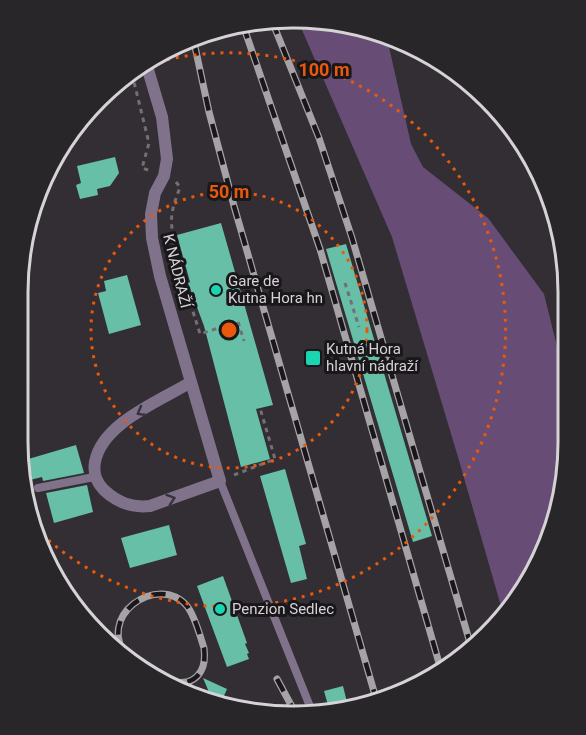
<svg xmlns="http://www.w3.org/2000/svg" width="586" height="735" viewBox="0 0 586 735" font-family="Roboto,sans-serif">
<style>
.green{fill:#674d76}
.building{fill:#67bfa8}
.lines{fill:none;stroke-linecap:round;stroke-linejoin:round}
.path{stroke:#736f74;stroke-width:3;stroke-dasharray:4.5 4.5;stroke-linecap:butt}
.lane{stroke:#81728b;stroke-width:8}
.street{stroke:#81728b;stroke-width:12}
.rail-casing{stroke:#a6a3a7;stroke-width:7}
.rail{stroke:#19171a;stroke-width:4.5;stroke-dasharray:14;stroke-linecap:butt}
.oneway{stroke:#38323c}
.ring{fill:none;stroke:#e8590c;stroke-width:3;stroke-dasharray:3 6}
.poi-dot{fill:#1ad5b2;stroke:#19171a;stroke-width:2}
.labels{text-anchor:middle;stroke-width:6;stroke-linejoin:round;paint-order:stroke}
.street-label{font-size:15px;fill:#d6d3d7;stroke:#19171a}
.poi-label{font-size:15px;fill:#d6d3d7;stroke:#19171a;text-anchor:start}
.rim{fill:none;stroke:#d6d3d7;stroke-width:3}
.centre{fill:#e8590c;stroke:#19171a;stroke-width:3}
.ring-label{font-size:18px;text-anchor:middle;font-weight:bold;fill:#e8590c;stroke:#19171a;stroke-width:6;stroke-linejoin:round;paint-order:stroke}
</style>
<rect width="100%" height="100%" fill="#322e34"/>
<path class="green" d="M299 23 365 27 387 38 411 144 423 167 488 218 544 294 565 379 563 495 521 595 503 613 458 457 392 237Z"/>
<g class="building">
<path d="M115 157 119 173 110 186 97 189 98 195 80 199 76 185 81 183 77 166Z"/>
<path d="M221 223 273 405 256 409 270 459 241 467 204 326 188 283 190 282 177 235Z"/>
<path d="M346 244 432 536 413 542 326 249Z"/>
<path d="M127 275 141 325 109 334 98 293 106 291 104 281Z"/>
<path d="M76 445 84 473 43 481 42 477 30 480 25 460Z"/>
<path d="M285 469 306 544 299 546 307 579 291 583 260 476Z"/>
<path d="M87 485 93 512 54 523 46 493Z"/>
<path d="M169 525 177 555 130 568 121 538Z"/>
<path d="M223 576 247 643 245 644 249 653 247 654 249 659 227 667 197 586Z"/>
<path d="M203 678 227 689 219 707 214 704Z"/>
<path d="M343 686 349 710 330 712 324 691Z"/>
</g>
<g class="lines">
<g class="path">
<path d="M132 74 149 143 142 168 151 171"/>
<path d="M176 182 180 187C177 196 173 205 172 214 168 241 192 307 200 334L234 323"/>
<path d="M345 283 359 327"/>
<path d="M180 293 190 290"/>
<path d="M238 322 244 341"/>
<path d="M234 475 275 459 260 408"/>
</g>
<g class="lane">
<path d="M220 481 313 714"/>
<path d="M38 488 94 477"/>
</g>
<path class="street" d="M146 63 162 117 167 159 164 176 155 193 151 214 152 238 160 276 220 481 150 506C132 508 118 503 104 490 96 482 93 474 95 462 102 423 160 401 191 382"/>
<g class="rail-casing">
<g id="rail">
<path d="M272 21 319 138 352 238 470 643"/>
<path d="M243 25 320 249 441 670"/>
<path d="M194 42 209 112 234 206 377 702"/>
<path d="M129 660C92 616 159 572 187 606 195 616 200 636 204 648 205 656 205 664 201 671 188 694 157 677 140 668"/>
<path d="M277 679 297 716"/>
</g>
</g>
<use href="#rail" class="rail"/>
</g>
<defs><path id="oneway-chevron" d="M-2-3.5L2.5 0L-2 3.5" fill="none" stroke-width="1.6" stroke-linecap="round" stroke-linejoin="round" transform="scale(1.5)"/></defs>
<g class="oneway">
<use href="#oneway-chevron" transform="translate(141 412) rotate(150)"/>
<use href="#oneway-chevron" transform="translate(171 499) rotate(-18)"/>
</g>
<g class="ring">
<circle cx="229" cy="330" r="138"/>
<path d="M141 67A277 277 0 1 1 33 526"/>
</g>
<g class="poi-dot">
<circle cx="216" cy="290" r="6"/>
<rect x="305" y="350" width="16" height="16" rx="3"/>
<circle cx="220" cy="609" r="6"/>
</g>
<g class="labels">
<g class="street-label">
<text transform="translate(177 271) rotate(76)" y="5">K NÁDRAŽÍ</text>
</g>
<g class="poi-label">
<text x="228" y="286">Gare de<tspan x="228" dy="17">Kutna Hora hn</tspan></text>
<text x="326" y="354">Kutná Hora<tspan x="326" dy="17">hlavní nádraží</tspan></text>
<text x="232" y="614">Penzion Sedlec</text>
</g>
</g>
<path d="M0 0H586V735H0ZM292 28H294A264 264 0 0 1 558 292V442A264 264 0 0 1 294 706H292A264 264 0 0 1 28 442V292A264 264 0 0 1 292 28Z" fill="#282629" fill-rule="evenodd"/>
<path class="rim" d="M292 28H294A264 264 0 0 1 558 292V442A264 264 0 0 1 294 706H292A264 264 0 0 1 28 442V292A264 264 0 0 1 292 28Z"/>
<circle cx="229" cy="330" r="9" class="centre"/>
<g class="ring-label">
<text x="324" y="76">100 m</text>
<text x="229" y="198">50 m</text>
</g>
</svg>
